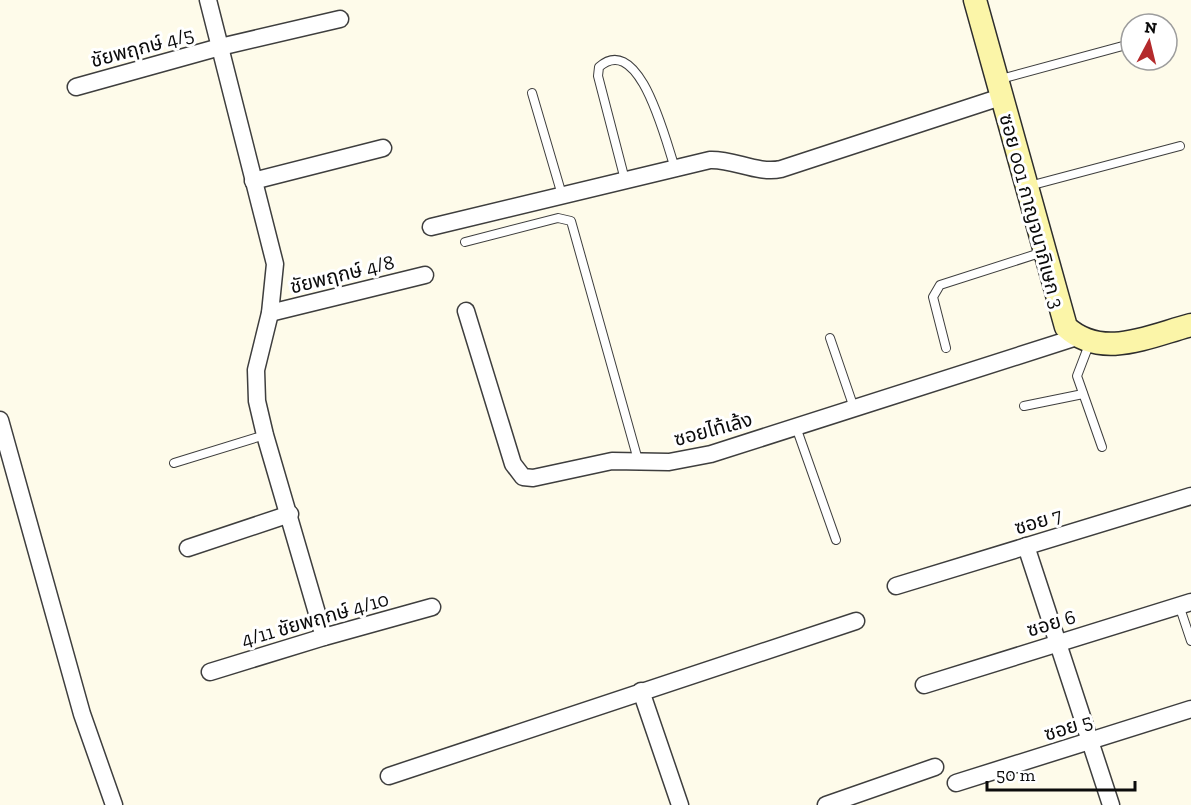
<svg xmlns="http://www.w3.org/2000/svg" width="1191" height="805" viewBox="0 0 1191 805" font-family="'Zilla Slab','Noto Sans Thai',serif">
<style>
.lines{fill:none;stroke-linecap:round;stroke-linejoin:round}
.lane-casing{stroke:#3e3e3e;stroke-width:10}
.street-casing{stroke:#3e3e3e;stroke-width:19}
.secondary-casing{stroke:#2d2d2d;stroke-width:25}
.lane{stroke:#fff;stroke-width:8}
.street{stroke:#fff;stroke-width:16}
.secondary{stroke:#fbf5a8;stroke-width:22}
.labels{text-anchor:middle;stroke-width:6;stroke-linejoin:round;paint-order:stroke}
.street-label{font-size:20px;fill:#0b0b0b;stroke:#fff}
</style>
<rect width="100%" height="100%" fill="#fefbea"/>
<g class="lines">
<g class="lane-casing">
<g id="lane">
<path d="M997 80 1130 44"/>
<path d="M532 93 562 195"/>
<path d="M625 180 598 76 599 67C640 31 666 143 675 168"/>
<path d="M1029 186 1180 146"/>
<path d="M465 242 558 218 571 221 638 460"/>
<path d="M830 338 854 408"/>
<path d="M1090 342 1077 376 1102 447"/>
<path d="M946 348 933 297 940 285 1043 252"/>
<path d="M1024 406 1083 394"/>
<path d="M796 427 836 540"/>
<path d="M174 463 265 435"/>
<path d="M1179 605 1191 641"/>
</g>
</g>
<g class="street-casing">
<g id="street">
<path d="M208 0 275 264 270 313 256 370 257 401 265 435 324 637"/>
<path d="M76 87 220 47 340 19"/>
<path d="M253 181 383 148"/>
<path d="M431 227 710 160C734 159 757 174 781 169L1001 97"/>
<path d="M466 311 513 464 523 477 533 478 612 461 669 462 711 454 1077 337"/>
<path d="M270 313 425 275"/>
<path d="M0 420 82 714 114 805"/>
<path d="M1026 546 1111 805"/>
<path d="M188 548 290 514"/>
<path d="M896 586 1191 496"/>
<path d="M210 672 324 637 432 607"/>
<path d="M924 685 1191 602"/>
<path d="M641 691 680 805"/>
<path d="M389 776 856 621"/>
<path d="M956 783 1191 709"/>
<path d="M826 805 935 767"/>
</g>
</g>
<g class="secondary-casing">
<path id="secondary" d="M975 0 1066 327C1102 360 1149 336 1191 325"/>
</g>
<use href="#lane" class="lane"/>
<use href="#street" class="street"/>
<use href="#secondary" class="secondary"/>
</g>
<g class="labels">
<g class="street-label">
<text transform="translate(142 47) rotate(-15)" y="7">ชัยพฤกษ์ 4/5</text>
<text transform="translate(1032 211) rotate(75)" y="7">ซอย 001 กาญจนาภิเษก 3</text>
<text transform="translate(342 274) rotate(-14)" y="7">ชัยพฤกษ์ 4/8</text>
<text transform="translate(713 429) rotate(-15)" y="7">ซอยไท้เล้ง</text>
<text transform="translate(1038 521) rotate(-17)" y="7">ซอย 7</text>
<text transform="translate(315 619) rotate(-16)" y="7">4/11 ชัยพฤกษ์ 4/10</text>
<text transform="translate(1051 623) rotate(-17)" y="7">ซอย 6</text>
<text transform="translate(1068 727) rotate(-17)" y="7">ซอย 5</text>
</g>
</g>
<g transform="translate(1149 42) rotate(7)"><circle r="28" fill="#ffffff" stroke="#9d9d9d" stroke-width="1.5"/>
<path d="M0-4.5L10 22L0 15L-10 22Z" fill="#b42a2c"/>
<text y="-9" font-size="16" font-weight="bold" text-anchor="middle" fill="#0b0b0b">N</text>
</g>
<path d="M987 781v9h148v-9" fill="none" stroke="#0b0b0b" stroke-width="3"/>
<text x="996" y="781" font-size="18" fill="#0b0b0b" stroke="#ffffff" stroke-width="4.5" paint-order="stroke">50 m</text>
</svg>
